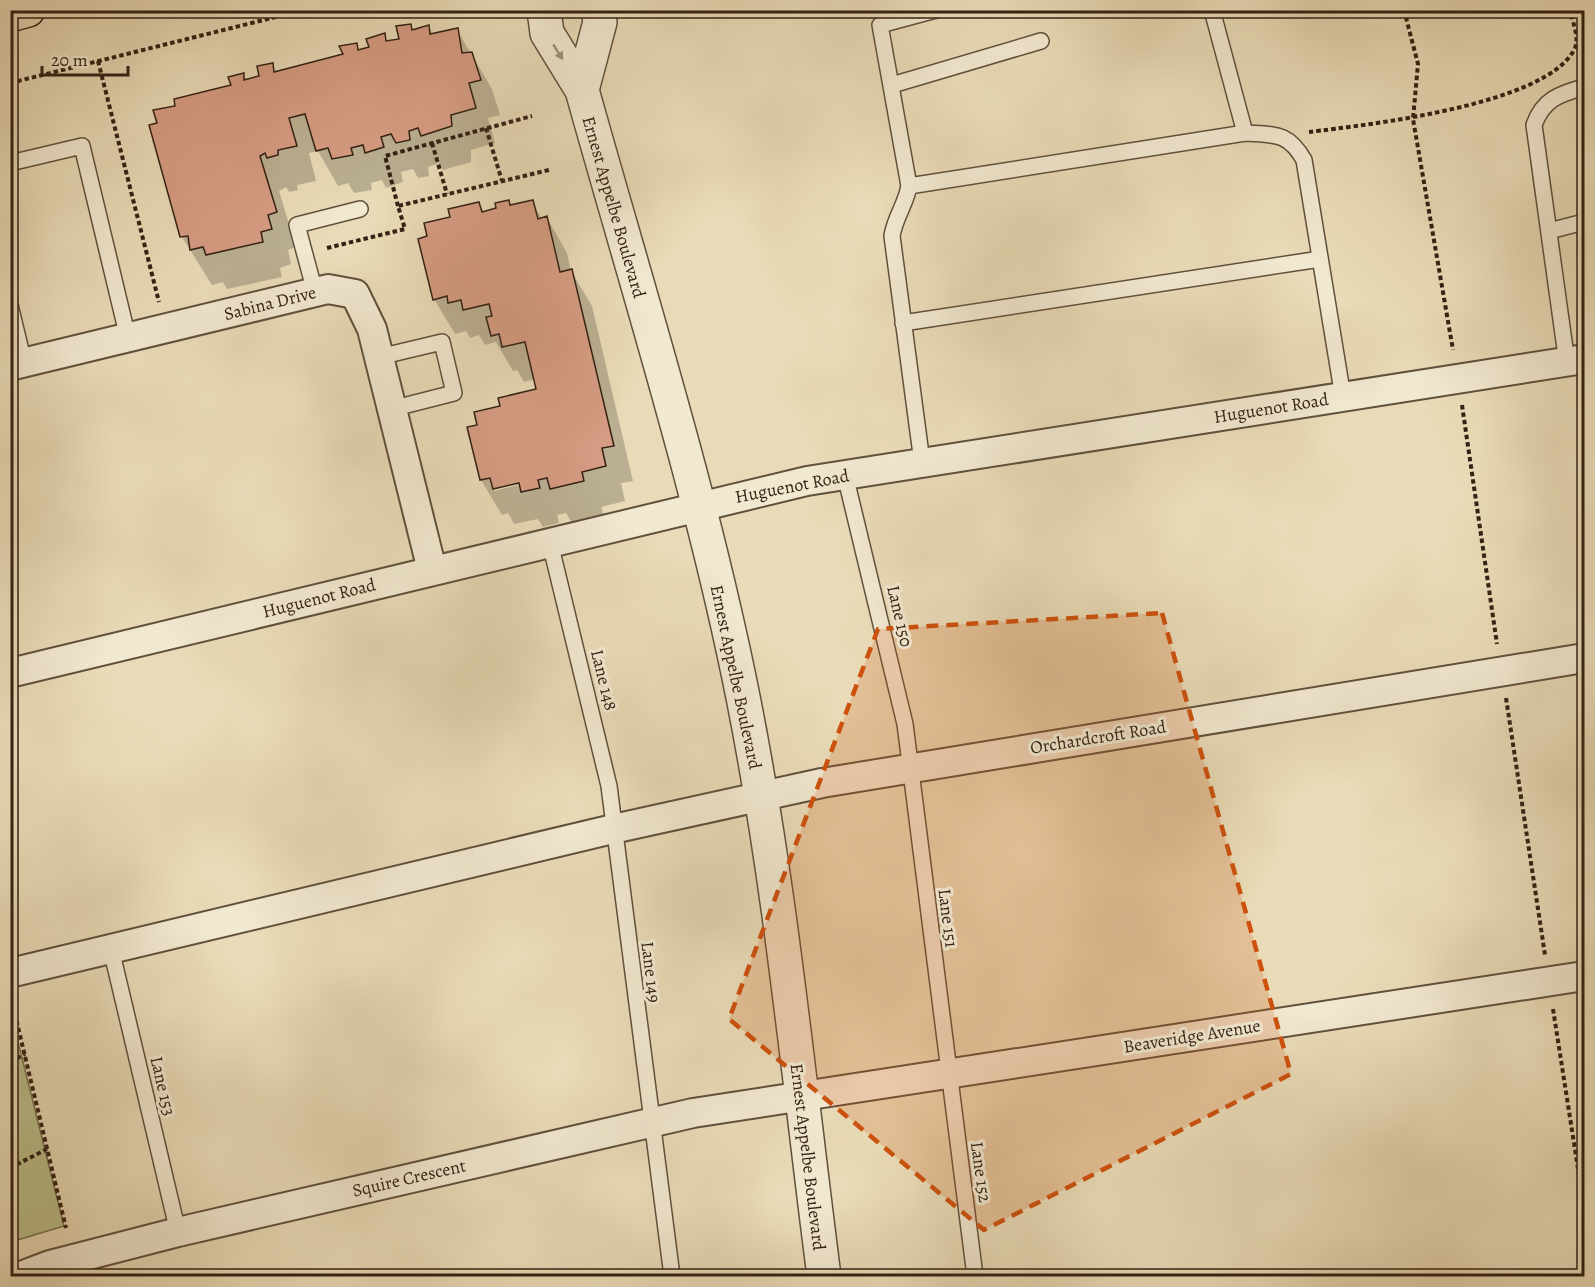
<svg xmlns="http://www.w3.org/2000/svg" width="1595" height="1287" viewBox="0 0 1595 1287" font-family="Alegreya,serif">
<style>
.green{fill:#bbbf8b;stroke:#777050;stroke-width:1.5}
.shadow{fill:#0003;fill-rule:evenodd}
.building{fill:#d69c83;stroke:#332114;stroke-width:1.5}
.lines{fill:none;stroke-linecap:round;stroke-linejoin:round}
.service-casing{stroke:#60503d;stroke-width:18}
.minor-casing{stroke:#60503d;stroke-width:32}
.tertiary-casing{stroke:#60503d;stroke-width:36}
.primary-casing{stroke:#332114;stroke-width:36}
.path{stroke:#332114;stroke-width:4;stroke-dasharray:4.5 3;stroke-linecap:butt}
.service{stroke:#f1e8d0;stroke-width:15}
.minor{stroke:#f1e8d0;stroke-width:28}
.tertiary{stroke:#f1e8d0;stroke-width:33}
.primary{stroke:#e9dbb7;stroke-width:33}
.oneway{fill:#9c8e7b}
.marked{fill:#cd510d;fill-opacity:0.2;stroke:#cd510d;stroke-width:4.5;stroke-dasharray:12 8;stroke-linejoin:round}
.labels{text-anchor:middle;stroke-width:6;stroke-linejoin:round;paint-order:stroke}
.street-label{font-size:18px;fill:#332114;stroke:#f1e8d0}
</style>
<rect width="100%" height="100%" fill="#e9dbb7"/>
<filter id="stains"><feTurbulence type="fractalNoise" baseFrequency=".00333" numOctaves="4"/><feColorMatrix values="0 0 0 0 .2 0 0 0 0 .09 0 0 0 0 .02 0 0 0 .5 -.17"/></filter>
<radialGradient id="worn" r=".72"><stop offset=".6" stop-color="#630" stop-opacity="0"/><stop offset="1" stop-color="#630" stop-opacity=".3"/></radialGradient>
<path class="green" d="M10 1010 64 1226 11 1242H10Z"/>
<g class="shadow">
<path d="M410 26 413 31 429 27 433 35 457 30 492 89 500 115 488 118 495 143 471 150V162L443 170 439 163 428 167 429 176 418 178 413 169 401 172 403 182 386 188 382 180 371 183 372 190 354 193 348 183 338 186 318 151 309 153 316 181 297 185 298 190 289 192 286 187 279 191 296 247 288 250 291 264 280 268 282 277 227 289 223 282 212 285 182 237 159 124 177 108 233 86 243 75 247 81 260 77 272 65 277 73 345 55 356 44 360 51 371 48 384 35 388 42 401 40Z"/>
<path d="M508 201 511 207 532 202 542 219 547 218 567 253 571 271 592 306 633 481 621 483 625 501 601 507 604 516 572 523 566 513 557 515 559 523 543 527 538 519 514 524 508 513 502 515 481 480 479 426 501 407 538 390 536 379 524 382 517 370 513 371 496 342 485 345 479 335 470 338 466 331 455 334 434 299 429 238 452 218 479 203 484 213 498 210ZM526 480 527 483 494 491V487Z"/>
</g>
<g class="building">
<path d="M411 24 412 30 429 25 430 34 458 28 462 53 472 52 481 80 469 83 476 108 451 115 452 126 421 136 418 128 409 131 410 140 396 143 391 134 381 137 384 147 365 153 363 145 351 148 353 155 332 159 328 148 316 151 305 114 289 118 297 146 278 150V155L267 158 265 153 260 156 277 212 268 215 272 229 261 232 263 242 206 255 203 247 190 250 188 236 180 237 149 125 157 123 153 110 175 106 174 99 231 85 228 77 244 73V80L259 76 257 66 273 63 274 72 343 54 339 46 357 43 358 50 369 47 366 39 385 33 386 41 399 39 396 26Z"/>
<path d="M509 200 510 205 533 200 538 219 547 216 560 272 572 269 614 446 602 448 606 466 582 472 584 481 550 489 547 478 538 480 540 488 521 492 519 483 493 489 490 478 480 480 467 427 477 425 474 412 500 406 498 398 536 389 525 342 502 347 499 334 491 336 486 317 492 316 489 304 463 310 461 300 448 303 447 296 433 300 418 239 427 236 424 223 450 217 448 209 479 202 482 212 496 208 495 203Z"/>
</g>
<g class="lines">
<g class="service-casing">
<g id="service">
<path d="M1212 10 1245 133"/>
<path d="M892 85 1041 41"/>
<path d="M10 163 82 146 128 338"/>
<path d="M909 186 880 25 936 10"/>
<path d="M1549 231 1584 222"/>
<path d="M315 292 297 225 360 209"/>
<path d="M10 305 24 363"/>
<path d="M903 323 1320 259"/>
<path d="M379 357 442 342 454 393 391 409"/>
<path d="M1567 363 1534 125C1543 99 1560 94 1584 87"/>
<path d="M922 462 892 236C895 217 906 204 909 186L1245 133C1275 135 1288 132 1304 160L1343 397"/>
<path d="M845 475 905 724 975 1276"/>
<path d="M550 543 609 786 672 1276"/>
<path d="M111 949 178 1232"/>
</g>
</g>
<g class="minor-casing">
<g id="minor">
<path d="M10 366 328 289 355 294 372 329 432 570"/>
<path d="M10 673 807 481 1584 359"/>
<path d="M10 973 613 829 822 783 1584 658"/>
<path d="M21 1276 50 1265 178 1232 693 1113 1584 976"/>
</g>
</g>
<g class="tertiary-casing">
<g id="tertiary">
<path d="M544 10 547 33 582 90C638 291 702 492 743 697 781 888 799 1084 824 1276"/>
<path d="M582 90 600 22 598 10"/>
</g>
</g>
<g class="primary-casing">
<path id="primary" d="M10 15 28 10"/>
</g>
<g class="path">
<path d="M1404 10 1418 64 1413 119 1453 350"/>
<path d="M98 61 159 302"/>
<path d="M10 83 304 10"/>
<path d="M486 128 502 181"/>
<path d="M1309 132C1366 125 1549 105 1575 48 1579 38 1574 27 1572 17"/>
<path d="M432 143 447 194"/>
<path d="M398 206 385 156 532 116"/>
<path d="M327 248 405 229 398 206 549 170"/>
<path d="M1462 405 1497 644"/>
<path d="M1506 698 1545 955"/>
<path d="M13 1006 66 1228"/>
<path d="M1553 1009 1584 1207"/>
<path d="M10 1062 25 1054"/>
<path d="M10 1168 47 1149"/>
</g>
<use href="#service" class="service"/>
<use href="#minor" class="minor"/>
<use href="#tertiary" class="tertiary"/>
<use href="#primary" class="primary"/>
</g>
<defs><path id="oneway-solid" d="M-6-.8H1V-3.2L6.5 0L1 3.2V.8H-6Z" transform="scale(1.5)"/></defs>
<use class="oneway" href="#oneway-solid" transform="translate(558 52) rotate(58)"/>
<path class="marked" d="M1162 613 1291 1074 984 1230 729 1019 878 629Z"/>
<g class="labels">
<g class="street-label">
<text transform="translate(614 207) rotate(74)" y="6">Ernest Appelbe Boulevard</text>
<text transform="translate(270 303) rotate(-14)" y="6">Sabina Drive</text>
<text transform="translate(1271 408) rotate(-9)" y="6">Huguenot Road</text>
<text transform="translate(792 486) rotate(-11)" y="6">Huguenot Road</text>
<text transform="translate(319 598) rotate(-14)" y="6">Huguenot Road</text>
<text transform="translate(900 616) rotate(77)" y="6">Lane 150</text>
<text transform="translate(736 677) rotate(78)" y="6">Ernest Appelbe Boulevard</text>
<text transform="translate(604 680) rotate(76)" y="6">Lane 148</text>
<text transform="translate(1098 737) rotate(-9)" y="6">Orchardcroft Road</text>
<text transform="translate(948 918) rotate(83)" y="6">Lane 151</text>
<text transform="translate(651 972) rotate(83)" y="6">Lane 149</text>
<text transform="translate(1192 1036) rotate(-9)" y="6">Beaveridge Avenue</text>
<text transform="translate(163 1086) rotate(77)" y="6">Lane 153</text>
<text transform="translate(808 1157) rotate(83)" y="6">Ernest Appelbe Boulevard</text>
<text transform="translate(981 1172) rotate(82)" y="6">Lane 152</text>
<text transform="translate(409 1178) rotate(-13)" y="6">Squire Crescent</text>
</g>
</g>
<rect width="1595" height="1287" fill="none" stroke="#e9dbb7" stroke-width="36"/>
<rect x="12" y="12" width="1571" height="1263" fill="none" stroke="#332114" stroke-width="3"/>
<rect x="18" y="18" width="1559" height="1251" fill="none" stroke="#332114" stroke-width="1.5"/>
<path d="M42 66v9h86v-9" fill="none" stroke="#332114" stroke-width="3"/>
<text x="51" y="66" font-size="18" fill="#332114" stroke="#f1e8d0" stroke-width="4.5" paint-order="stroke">20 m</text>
<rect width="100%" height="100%" filter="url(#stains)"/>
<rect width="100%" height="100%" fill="url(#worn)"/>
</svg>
